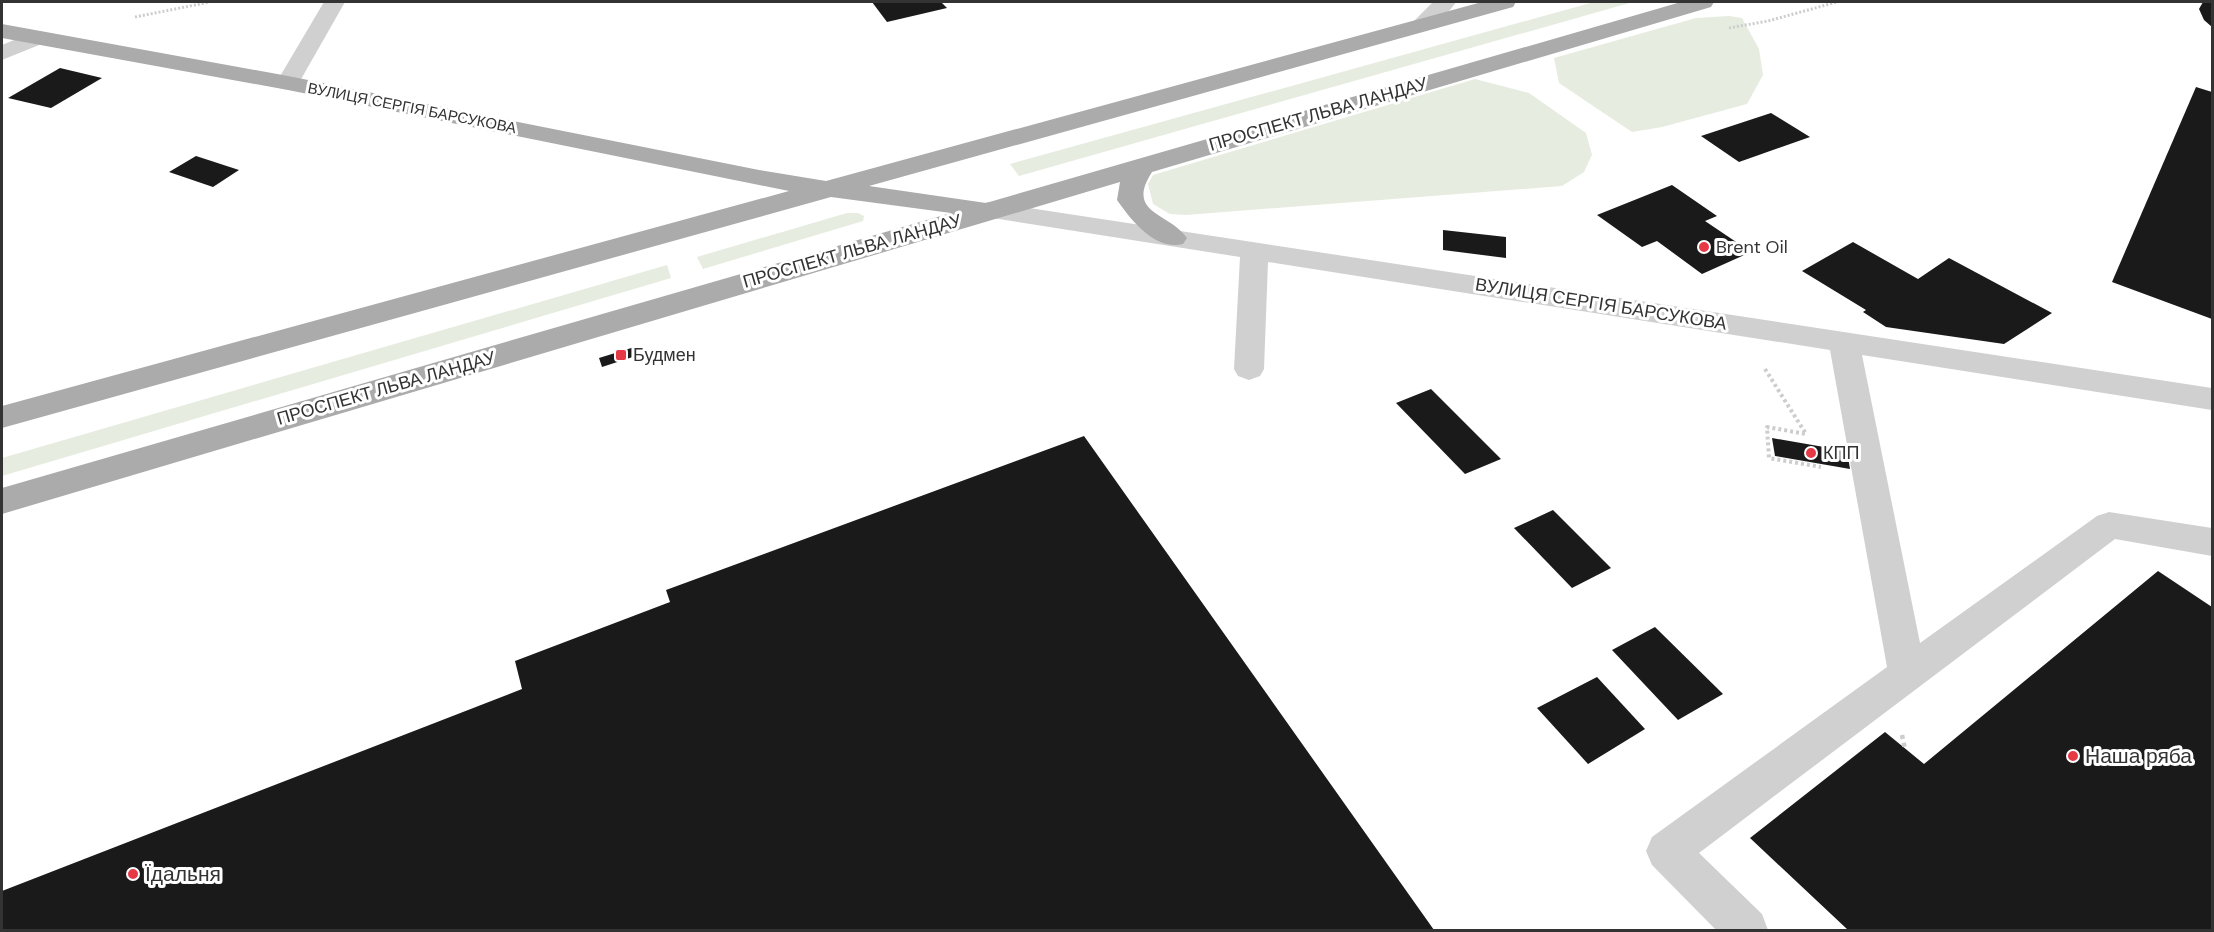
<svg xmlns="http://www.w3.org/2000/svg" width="2214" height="932" viewBox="0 0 2214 932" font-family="'DM Sans',sans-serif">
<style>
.green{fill:#e6ecdf}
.building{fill:#1a1a1a}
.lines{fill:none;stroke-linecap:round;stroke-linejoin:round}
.path-far2{stroke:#cdcdcd;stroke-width:3;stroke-dasharray:2 2;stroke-linecap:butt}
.path-far1{stroke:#cdcdcd;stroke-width:4;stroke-dasharray:3 3;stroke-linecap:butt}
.path{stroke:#cdcdcd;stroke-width:4.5;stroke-dasharray:4 4;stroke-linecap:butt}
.minor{fill:#d0d0d0;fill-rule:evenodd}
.major{fill:#ababab;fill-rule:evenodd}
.poi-dot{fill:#e63946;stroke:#fff;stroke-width:2}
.labels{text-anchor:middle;stroke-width:6;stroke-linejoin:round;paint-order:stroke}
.far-street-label{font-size:15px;fill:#333;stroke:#fff}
.street-label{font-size:18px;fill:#333;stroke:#fff}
.poi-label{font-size:18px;fill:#333;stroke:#fff;text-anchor:start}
.near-poi-label{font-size:21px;fill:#333;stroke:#fff;text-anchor:start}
</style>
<rect width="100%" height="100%" fill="#fff"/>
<g class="green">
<path d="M1594 2H1633L1019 176 1010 164Z"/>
<path d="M1729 16 1742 18 1759 49 1763 75 1747 104 1662 127 1632 132 1559 83 1554 58 1696 18Z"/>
<path d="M1475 79 1529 93 1586 133 1592 155 1584 172 1562 186 1186 215 1170 214 1153 204 1148 184 1153 175Z"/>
<path d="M847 213H858L864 216 863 221 703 269 697 257Z"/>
<path d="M667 265 671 278 2 476V458Z"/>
</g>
<g class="building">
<path d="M872 2H941L947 8 887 22Z"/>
<path d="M2203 2H2212V27L2204 20 2199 9Z"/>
<path d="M60 68 102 78 51 108 8 98Z"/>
<path d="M2196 87 2212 92V319L2112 282Z"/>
<path d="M1771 113 1810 137 1739 162 1701 136Z"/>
<path d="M196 156 239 170 213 187 169 172Z"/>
<path d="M1672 185 1717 216 1705 221 1751 252 1702 274 1657 241 1642 247 1597 215Z"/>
<path d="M1443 230 1506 237V258L1443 250Z"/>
<path d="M1853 242 1918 279 1949 258 2052 313 2004 344 1886 327 1863 312 1866 310 1802 271Z"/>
<path d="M641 345 645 353 602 367 599 358Z"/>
<path d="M1431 389 1501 459 1465 474 1396 403Z"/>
<path d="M1084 436 1434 930H2V891L522 689 515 661 670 602 666 590Z"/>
<path d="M1772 438 1847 451 1850 469 1775 456Z"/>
<path d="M1553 510 1611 568 1572 588 1514 528Z"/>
<path d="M2158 571 2212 607V930H1848L1750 838 1885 732 1924 764Z"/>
<path d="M1655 627 1723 694 1678 720 1612 650Z"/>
<path d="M1597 677 1645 729 1588 764 1537 708Z"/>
</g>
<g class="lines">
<g class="path-far2">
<path d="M135 17 210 2"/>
<path d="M1729 28 1768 21 1837 2"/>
</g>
<path class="path-far1" d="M1765 369 1806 434 1767 427 1769 458 1821 467"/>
<path class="path" d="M1902 735 1905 749"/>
<g class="minor">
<path d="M324 2H345L296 88 288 90 280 88 276 83Z"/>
<path d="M1433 2H1456C1446 16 1431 33 1414 29L1411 24Z"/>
<path d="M36 31 44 33 47 38 44 43 2 60V45Z"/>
<path d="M989 202 2212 388V410L1862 355 1920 643 2097 516 2109 512 2212 528V556L2115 539 1699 853 1762 914 1768 930H1716L1652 865 1646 851 1652 837 1887 667 1830 350 1268 262 1264 369 1260 376 1249 380 1238 376 1234 369 1240 257 980 216 976 210 980 204Z"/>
</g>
<path class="major" d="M1482 2H1516L1513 7 869 186 986 203 1681 2H1714L1711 7 1152 172C1125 214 1169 212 1187 238L1183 244C1155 251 1131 220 1117 200L1120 182 2 514V488L951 213 831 197 2 428V406L789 191 288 90 2 38V24L288 76 759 170 826 181Z"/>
</g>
<g class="poi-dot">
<circle cx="1704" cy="247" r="6"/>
<rect x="615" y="349" width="12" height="12" rx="3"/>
<circle cx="1811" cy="453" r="6"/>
<circle cx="2073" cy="756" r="6"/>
<circle cx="133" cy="874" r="6"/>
</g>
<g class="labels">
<g class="far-street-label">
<text transform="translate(412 108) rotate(11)" y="5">ВУЛИЦЯ СЕРГІЯ БАРСУКОВА</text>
</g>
<g class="street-label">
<text transform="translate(1318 114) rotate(-16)" y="6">ПРОСПЕКТ ЛЬВА ЛАНДАУ</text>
<text transform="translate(852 251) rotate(-16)" y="6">ПРОСПЕКТ ЛЬВА ЛАНДАУ</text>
<text transform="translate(1601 304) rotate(9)" y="6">ВУЛИЦЯ СЕРГІЯ БАРСУКОВА</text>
<text transform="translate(386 388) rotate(-16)" y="6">ПРОСПЕКТ ЛЬВА ЛАНДАУ</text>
</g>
<g class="poi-label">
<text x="1716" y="253">Brent Oil</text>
<text x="633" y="361">Будмен</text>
<text x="1823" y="459">КПП</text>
</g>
<g class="near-poi-label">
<text x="2085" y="763">Наша ряба</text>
<text x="145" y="881">Їдальня</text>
</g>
</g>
<rect width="2214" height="932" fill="none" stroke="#333333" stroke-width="6"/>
</svg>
